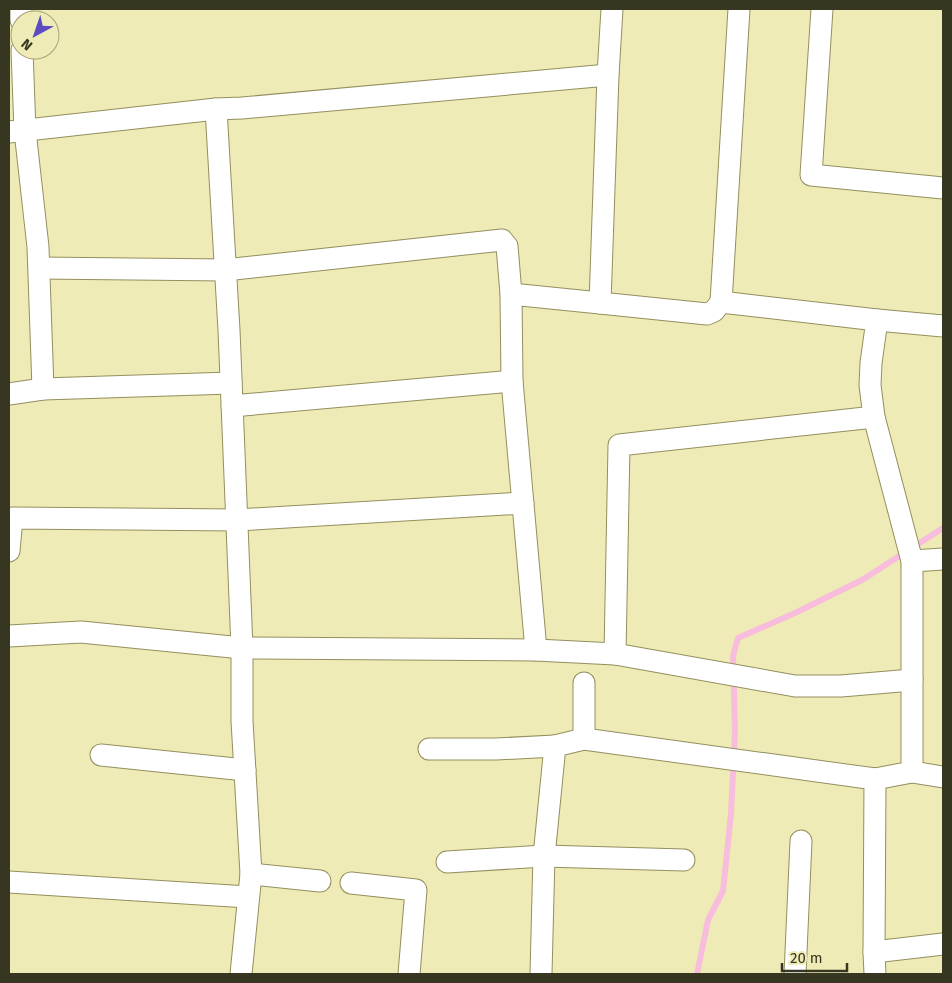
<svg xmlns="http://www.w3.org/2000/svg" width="952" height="983" viewBox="0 0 952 983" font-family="'Fira Sans',sans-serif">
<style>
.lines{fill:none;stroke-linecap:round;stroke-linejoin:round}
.stream{stroke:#f8bcdd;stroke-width:6}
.minor-casing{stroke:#938f5e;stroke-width:23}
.minor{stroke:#fff;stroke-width:21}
</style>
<rect width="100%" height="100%" fill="#efebb6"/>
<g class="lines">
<path class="stream" d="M697 974 708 920 723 891 731 814 735 732 733 656 738 638 795 613 862 580 943 528"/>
<g class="minor-casing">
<g id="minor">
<path d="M21 9V20"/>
<path d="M612 9 608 75 600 303 707 314 714 311 721 302"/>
<path d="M739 9 721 302 877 320"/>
<path d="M822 9 811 175 943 188"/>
<path d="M22 50 25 131 38 247 43 389"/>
<path d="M9 132 216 109 242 108 608 75"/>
<path d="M39 268 225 270 502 240 507 246 511 294"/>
<path d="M9 394 43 389 231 383"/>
<path d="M232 406 512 381"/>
<path d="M9 551 12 518 237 520 523 503"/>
<path d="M912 561 943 559"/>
<path d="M9 636 81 632 242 648 229 330 216 109"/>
<path d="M536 650 615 654 619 445 874 417"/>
<path d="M615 654 795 686H841L912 680"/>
<path d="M584 739 875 779"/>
<path d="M429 749H496L555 746"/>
<path d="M101 755 245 770"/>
<path d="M912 772 943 777"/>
<path d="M447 862 544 856 684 860"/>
<path d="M251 874 320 881"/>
<path d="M9 882 248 897"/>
<path d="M351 883 416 890 409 974"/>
<path d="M874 952 943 944"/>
<path d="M241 974 251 874 242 721V648L536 650 512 381 511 294 600 303"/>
<path d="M541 974 544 856 555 746 584 739V683"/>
<path d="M795 974 801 841"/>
<path d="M875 974 874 952 875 779 912 772V561L874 417 870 385 871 363 877 320 943 326"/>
</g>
</g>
<use href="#minor" class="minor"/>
</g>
<rect width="952" height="983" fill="none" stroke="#373621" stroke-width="20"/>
<g transform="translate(35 35) rotate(220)"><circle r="24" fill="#efebb6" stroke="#a5a37a"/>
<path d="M0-4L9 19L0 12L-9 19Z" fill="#5b4ac2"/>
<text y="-8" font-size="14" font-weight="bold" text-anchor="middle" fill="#373621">N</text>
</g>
<path d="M782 963v8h65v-8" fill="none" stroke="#373621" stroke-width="2.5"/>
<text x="790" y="963" font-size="15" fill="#373621" stroke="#efebb6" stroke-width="4" paint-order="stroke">20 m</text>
</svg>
